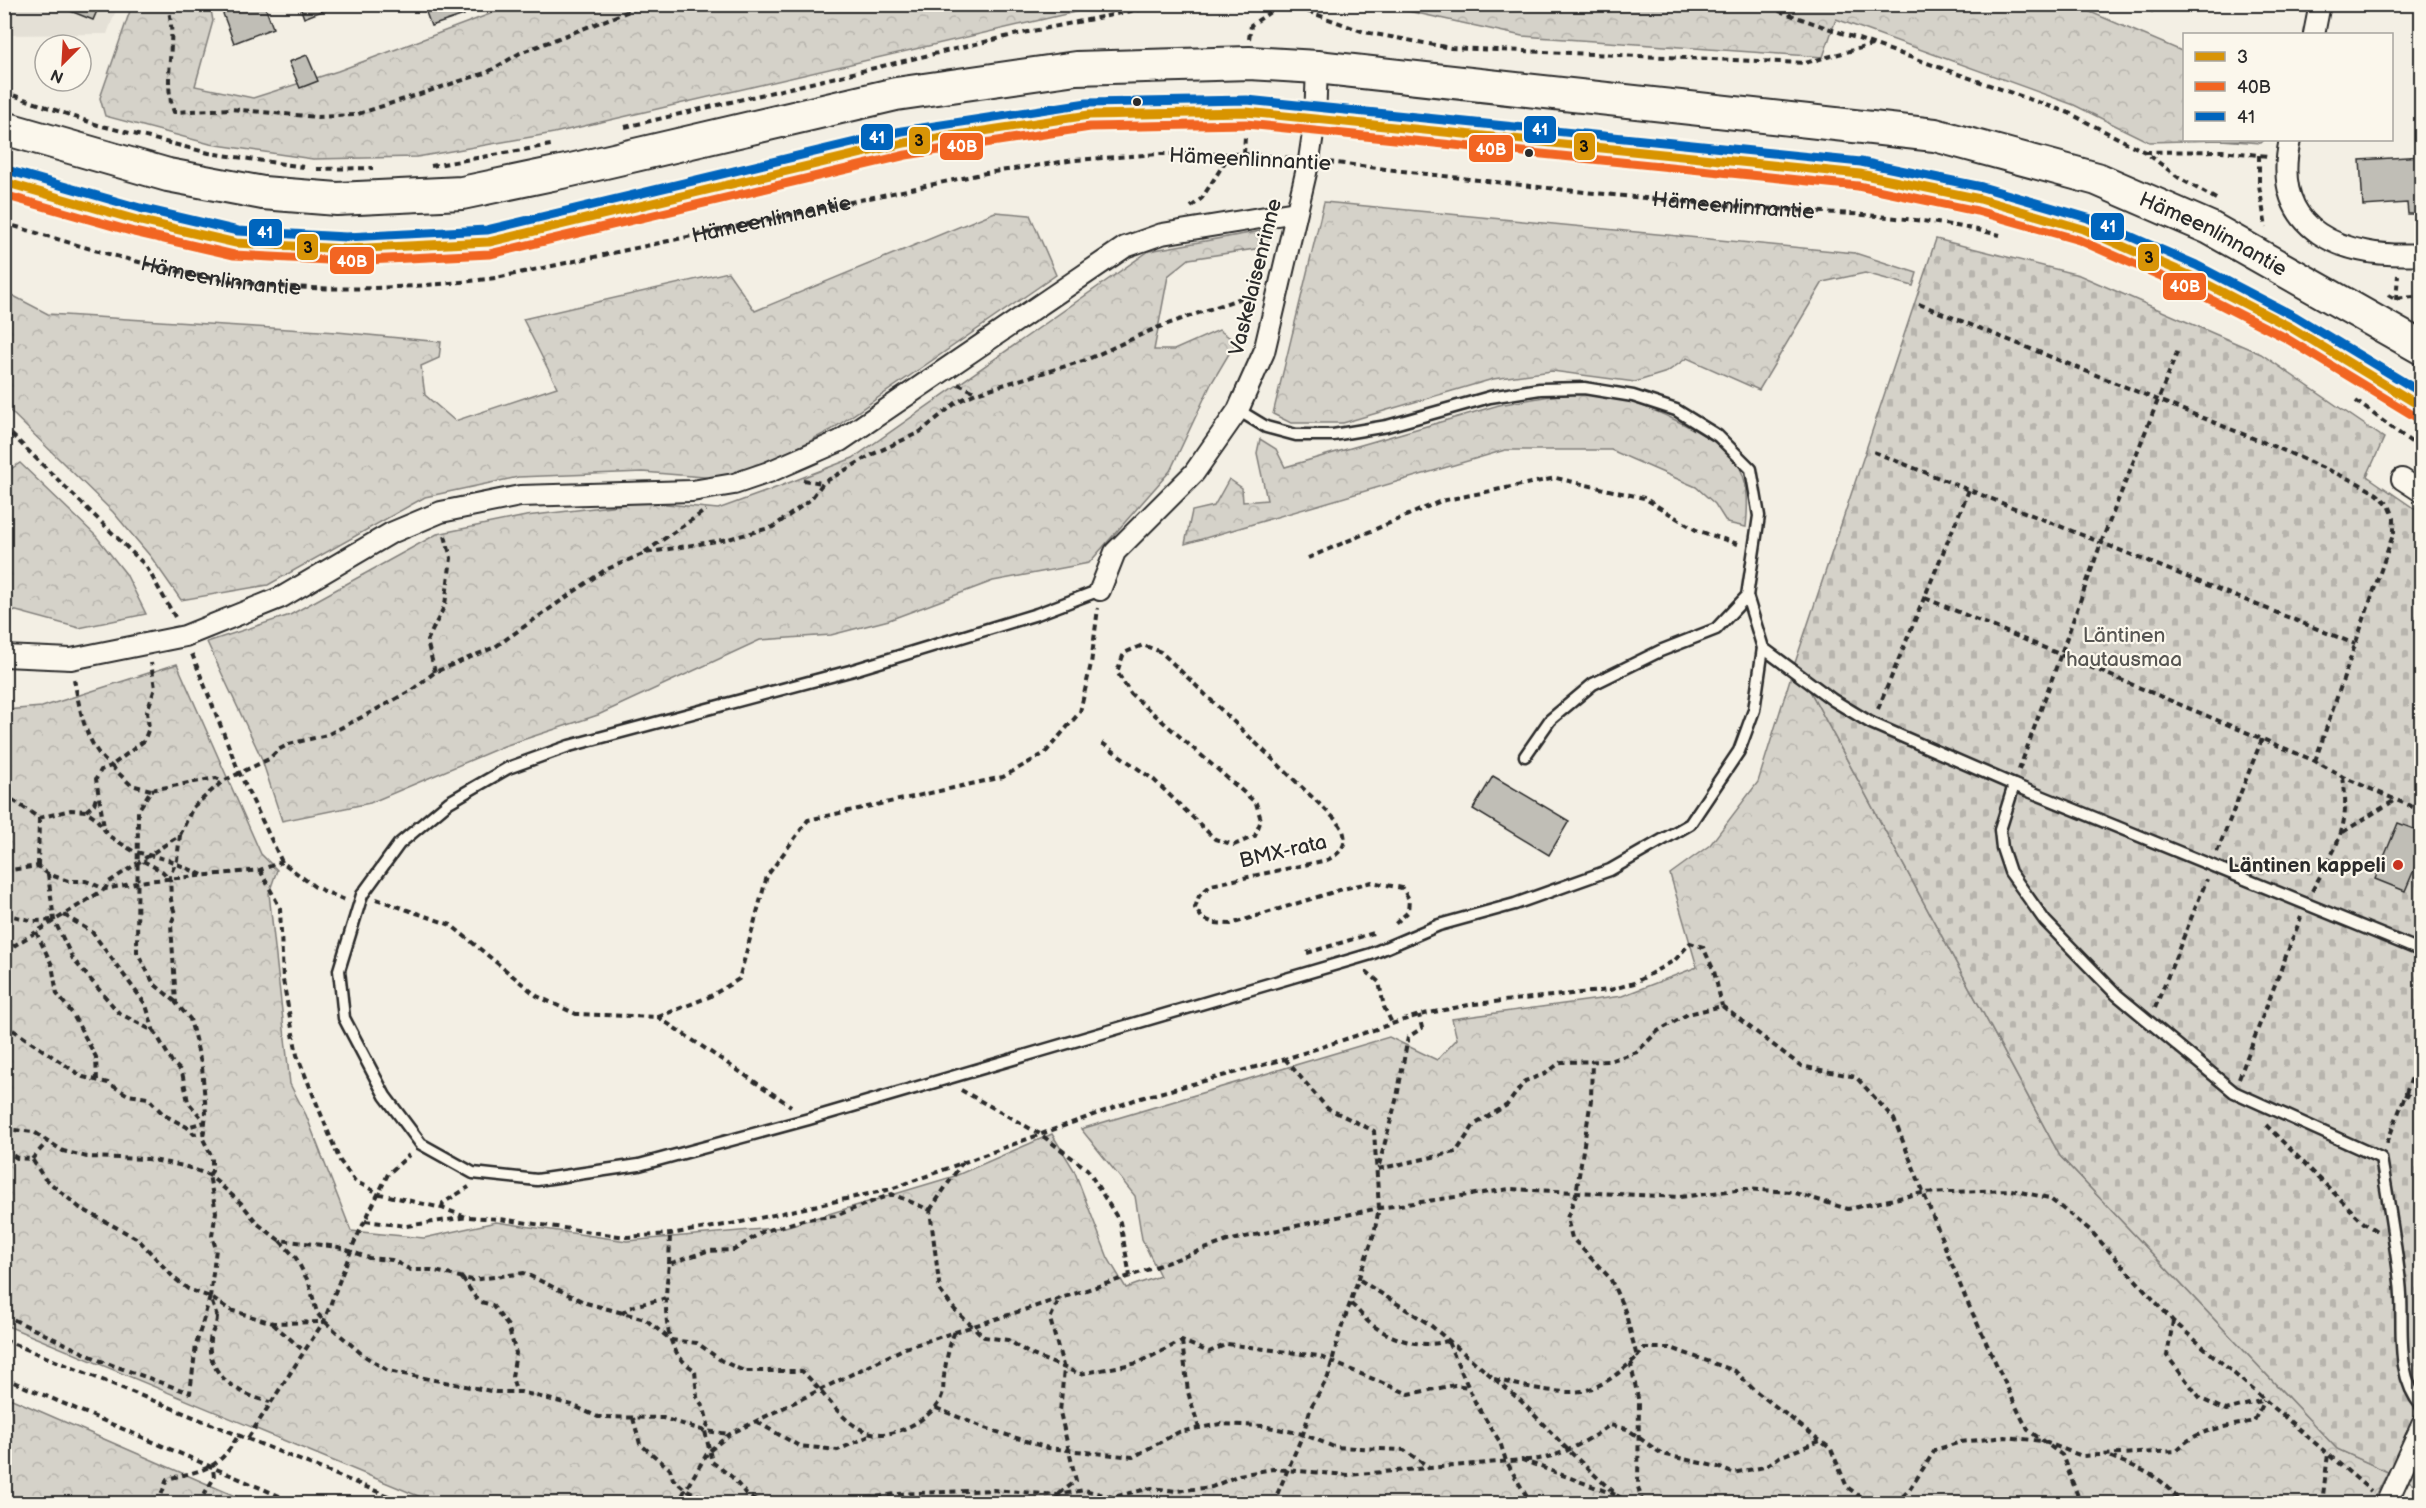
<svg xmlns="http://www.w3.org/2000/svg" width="2426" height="1508" viewBox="0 0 2426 1508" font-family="'Balsamiq Sans',sans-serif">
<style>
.built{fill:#e4e0d6}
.forest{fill:url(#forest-crowns);stroke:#807e7a;stroke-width:1.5}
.cemetery{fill:url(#cemetery-stones);stroke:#807e7a;stroke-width:1.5}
.building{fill:#c0beb6;stroke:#2b2b2b;stroke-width:1.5}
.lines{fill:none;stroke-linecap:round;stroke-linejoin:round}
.service-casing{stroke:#2b2b2b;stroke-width:15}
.minor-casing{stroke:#2b2b2b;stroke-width:24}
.primary-casing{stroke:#2b2b2b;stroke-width:36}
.path{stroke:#2b2b2b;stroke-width:4;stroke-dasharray:6 4.5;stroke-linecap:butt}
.service{stroke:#fbf7ec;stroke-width:10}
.minor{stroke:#fbf7ec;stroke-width:20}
.primary{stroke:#fbf7ec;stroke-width:32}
.bus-1-casing{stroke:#fbf7ec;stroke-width:14}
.bus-2-casing{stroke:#fbf7ec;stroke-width:14}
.bus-3-casing{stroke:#fbf7ec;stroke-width:14}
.bus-1{stroke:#d89406;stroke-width:9}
.bus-2{stroke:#f26522;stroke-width:9}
.bus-3{stroke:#0065bd;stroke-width:9}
.bus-dot{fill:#2b2b2b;stroke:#fbf7ec;stroke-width:2}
.poi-dot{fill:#c8321e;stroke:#fbf7ec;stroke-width:2}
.labels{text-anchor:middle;stroke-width:4.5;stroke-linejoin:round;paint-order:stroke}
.street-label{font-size:21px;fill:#2b2b2b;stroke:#fbf7ec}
.park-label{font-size:21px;fill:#565552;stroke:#fbf7ec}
.poi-label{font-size:21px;font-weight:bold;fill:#2b2b2b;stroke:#fbf7ec;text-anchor:end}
.line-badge{stroke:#fbf7ec;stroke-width:2}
.badge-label{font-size:16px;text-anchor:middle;font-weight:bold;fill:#fff}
.pale-badge-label{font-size:16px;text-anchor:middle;font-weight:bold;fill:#111}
</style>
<defs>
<pattern id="forest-crowns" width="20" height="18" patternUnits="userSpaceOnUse" patternTransform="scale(1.5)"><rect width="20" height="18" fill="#d5d2c9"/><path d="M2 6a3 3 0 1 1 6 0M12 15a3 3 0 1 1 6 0" fill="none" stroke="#b7b4ad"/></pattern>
<pattern id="cemetery-stones" width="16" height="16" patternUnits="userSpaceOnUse" patternTransform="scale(1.5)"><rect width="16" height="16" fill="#d5d2c9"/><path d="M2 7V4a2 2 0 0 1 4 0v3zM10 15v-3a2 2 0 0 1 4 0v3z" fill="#b7b4ad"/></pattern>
</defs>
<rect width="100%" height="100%" fill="#f3efe4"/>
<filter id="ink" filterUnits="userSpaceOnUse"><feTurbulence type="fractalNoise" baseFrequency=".0167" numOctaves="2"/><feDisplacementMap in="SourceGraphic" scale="12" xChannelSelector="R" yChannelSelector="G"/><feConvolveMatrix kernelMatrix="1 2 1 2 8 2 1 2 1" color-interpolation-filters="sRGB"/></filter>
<g filter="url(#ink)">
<path class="built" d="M4 5H118L107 34 5 35Z"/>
<g class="forest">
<path d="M132 5H210L213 21 195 86 253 98 338 71 514 5H1105L554 133 417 157 313 159 210 144 105 116 100 98Z"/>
<path d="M1390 5H2074L2184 52V140H2264L2261 143 2221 140 2149 142 2074 105 1836 19 1823 57 1522 36 1403 10Z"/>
<path d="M1324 202 1855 253 1917 273 1913 286 1865 273 1823 282 1759 390 1687 358 1667 372 1635 382 1552 371 1493 379 1343 423H1291L1273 414Z"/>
<path d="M995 212 1030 215 1056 275 831 430 753 471 716 478 643 472 518 477 425 497 268 585 181 600 151 557 113 512 5 406 4 291 48 314 337 332 441 342 439 358 421 366 425 395 455 421 557 387 523 319 728 272 755 311Z"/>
<path d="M1267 230 1268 247 1189 259 1168 276 1154 350H1174L1219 330 1236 342 1211 384 1170 471 1089 563 993 581 889 620 831 635 760 640 598 715 504 746 370 803 282 821 261 757 207 642 290 615 437 534 526 516 645 502 718 509 765 492 853 458 1149 251Z"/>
<path d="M1567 393C1583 395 1601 394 1617 398 1648 405 1726 439 1740 468 1749 486 1748 507 1746 527L1727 523 1715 504 1696 487 1611 450H1505L1185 544 1192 511 1214 506 1229 479 1242 488 1243 502 1267 500 1257 453 1260 439 1276 449 1285 467 1499 405Z"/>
<path d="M20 463 96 536 126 574 146 614 79 628 5 608V473Z"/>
<path d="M1795 663 2060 1156 2337 1449 2388 1472 2371 1504 435 1503 5 1325V710L42 707 177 664 261 854 277 870 269 893 290 1084 306 1115 351 1231 424 1238 496 1222 627 1241 785 1227 955 1176 1052 1134 1074 1170 1108 1258 1126 1288 1160 1276 1142 1239 1135 1196 1081 1129 1389 1037 1437 1060 1457 1039 1452 1019 1622 996 1697 967 1670 874 1710 845 1758 782Z"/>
<path d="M5 1396 251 1503H5Z"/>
</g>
<path class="cemetery" d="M1936 239 2079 275 2261 354 2384 438 2367 476 2422 514 2421 1487 2337 1449 2060 1156 1795 663Z"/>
<g class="building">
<path d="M53 4H100L93 20Z"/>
<path d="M240 4H264L273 28 234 43 222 11Z"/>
<path d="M299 4H340L304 18Z"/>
<path d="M423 4H460L464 15 431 26Z"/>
<path d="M2137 4H2156L2152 12Z"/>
<path d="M307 55 318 81 300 88 289 62Z"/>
<path d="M2422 156V214H2408L2407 203 2363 206 2360 160Z"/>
<path d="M1493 776 1569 821 1549 855 1473 809Z"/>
<path d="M2398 823 2422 832V851L2405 891 2375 879Z"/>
</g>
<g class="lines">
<g class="service-casing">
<g id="service">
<path d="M1238 410 1266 427 1296 435H1333L1387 426 1490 397 1540 389 1584 388 1633 396 1676 410 1718 436 1751 469 1759 516 1747 596 1716 629 1660 651 1593 684 1550 720 1525 756"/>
<path d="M1100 590 1037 614 850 671 569 746 508 768 449 802 399 844 362 895 339 970 344 1018 385 1096 421 1144 473 1173 537 1180 639 1165 809 1119 1371 954 1439 925 1515 904 1610 870 1690 824 1739 751 1754 710 1763 648"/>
<path d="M1747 596 1763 648 1833 700 1871 723 2014 785 2422 951"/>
<path d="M2014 785 2000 830 2002 848 2010 872 2045 921 2117 995 2234 1092 2381 1158C2388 1199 2395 1240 2400 1282 2405 1324 2393 1372 2422 1407"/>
</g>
</g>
<g class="minor-casing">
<g id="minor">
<path d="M2314 34 2320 4"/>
<path d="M2290 140C2269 232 2344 259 2422 254"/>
<path d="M2402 479 2422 492"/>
<path d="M1100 590 1115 552 1194 473 1238 410 1264 352 1309 160 1315 120 1317 67"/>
<path d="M4 656 71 659 185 636 282 597 391 533 441 512 520 496 692 491 734 484 769 472 840 441 1125 247 1162 234 1296 212"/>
<path d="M2386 1504 2422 1425"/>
</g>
</g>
<g class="primary-casing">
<g id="primary">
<path id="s3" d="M4 128 168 175 263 193 337 199 462 193 571 170 896 94 1076 68 1249 63 1317 67 1935 135 2097 179 2210 228 2422 348"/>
<path d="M4 182 137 220 236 243 346 249 489 242 904 143 1089 115 1246 112 1860 174 1980 199 2083 229 2191 276 2290 327 2422 407"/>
</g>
</g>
<g class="path">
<path d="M167 4C179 40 161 76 174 112L230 109 317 117 355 115 488 72 520 53 637 8 653 4"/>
<path d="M1288 4 1364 32 1451 48 1805 63 1872 45"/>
<path d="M1759 4 2069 113 2145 152 2179 178 2216 199"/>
<path d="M1249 39 1251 25 1282 4"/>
<path d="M4 92 98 125 209 153 304 167"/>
<path d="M625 127 1018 34 1166 4"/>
<path d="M2145 152 2222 151 2268 156"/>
<path d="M1244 154 1245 136"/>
<path d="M2259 155V185L2266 228"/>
<path id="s1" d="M1328 162C1459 178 1590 194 1721 205 1814 213 1909 213 2000 235"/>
<path d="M431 166 551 145"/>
<path d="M317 169 373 168"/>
<path d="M1191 207 1202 198 1230 154"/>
<path id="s2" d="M4 223C77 245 149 268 224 280 314 294 406 289 496 278L986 173 1075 160 1160 154H1244L1291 158"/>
<path d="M2388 295 2395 299 2422 296"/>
<path d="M2396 300 2398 275"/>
<path d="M1919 304 2280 449 2358 483 2377 494 2389 505 2394 517V532L2315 761"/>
<path d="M958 384 975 392"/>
<path d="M2356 401 2422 450"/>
<path d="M4 427 146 566 175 617"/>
<path d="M1874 452 2355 644"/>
<path d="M803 480 822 483"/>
<path d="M645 552 706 510"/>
<path d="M1308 558 1441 501 1556 478 1644 498 1696 530 1741 545"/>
<path d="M1925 598 2315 761 2343 777 2422 811"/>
<path d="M192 654 239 772 282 862 315 887 345 900"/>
<path d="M435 672 427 641 445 605 451 558 444 532"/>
<path d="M74 679C80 710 85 745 111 766L101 770 96 779 104 827"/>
<path d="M1878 709 1969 490"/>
<path d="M1102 743 1154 780 1215 839 1234 845 1255 836 1261 820 1256 803 1131 694 1117 672 1124 653 1143 645 1161 652 1336 820C1350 836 1347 851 1327 860L1211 885 1199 896 1195 908 1202 918 1214 923 1231 924 1343 889 1372 882 1402 888 1409 899 1408 912 1395 924"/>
<path d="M2019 770 2101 543 2178 350"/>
<path d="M151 790 131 785 111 766 144 741 149 728 147 712 155 688 151 663"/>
<path d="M4 794 39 818 71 810 86 811 95 817 109 836 133 851 168 860 205 876"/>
<path d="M86 811 94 804 97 795"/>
<path d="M2343 832 2395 800"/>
<path d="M180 835 177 860 170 875 171 900 175 914 171 924 176 1003 190 1019 202 1067 206 1113 203 1139 212 1157V1171L209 1175 216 1212 212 1236 216 1249 210 1297 217 1317"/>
<path d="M2217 852 2262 739"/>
<path d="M143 861 162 871 171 880"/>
<path d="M38 866 39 818"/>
<path d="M260 870 280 908 283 980 297 1055 340 1161 355 1181 380 1194 442 1208 466 1217"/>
<path d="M4 871 38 866 48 874 68 881H86L105 889 109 882 180 835 193 807 223 781 269 759 278 750 289 744 327 735 366 715 412 690 435 672 495 647 605 570 645 553 728 539 773 527 810 500 823 483 871 455 920 432 957 402 976 393 1086 360 1156 328 1258 292"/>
<path d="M48 874 54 920 73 959 119 1013 155 1032 172 1062 182 1072 188 1102 205 1122 187 1127"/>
<path d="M2312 891C2336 846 2351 830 2343 777"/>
<path d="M376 899 451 925 537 996 576 1014 658 1017 791 1106"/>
<path d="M4 914 34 921 53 920"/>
<path d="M64 915 92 932 146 1005 154 1032"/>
<path d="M36 932 52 965 57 994 72 1013 96 1057 97 1081"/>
<path d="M4 952 105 889 146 881 260 870 282 862"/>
<path d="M1307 953 1377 932"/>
<path d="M1366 971 1379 982 1384 1007 1393 1025"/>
<path d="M176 1002 154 984 137 952 138 811 151 790 216 778 223 781"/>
<path d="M2155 1008 2207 879"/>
<path d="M658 1017 709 997 739 979 767 876 808 820 1003 777 1045 753 1080 712 1091 664 1098 608"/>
<path d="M4 1024 83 1077 108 1083 128 1095 148 1098 164 1115 187 1127 194 1134 204 1132"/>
<path d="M2239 1078 2301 917"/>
<path d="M961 1090 1040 1134 1087 1169 1120 1222 1130 1276"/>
<path d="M2404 1094 2422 1101"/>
<path d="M2266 1125 2364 1223 2378 1232"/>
<path d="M4 1129 34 1132 63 1151 87 1157 147 1159 184 1166 209 1175 241 1203 258 1224 279 1240 338 1247 369 1258 392 1260 411 1270H431L472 1280 524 1273 586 1303 645 1319 671 1340 697 1343 722 1361 744 1371H802C836 1403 856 1456 914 1424 926 1417 938 1408 942 1395 944 1389 943 1382 944 1376 946 1360 949 1346 955 1331"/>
<path d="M2387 1143 2422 1051"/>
<path d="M4 1150 17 1158 32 1159 44 1178 80 1208 138 1239 174 1278 188 1289 210 1297 230 1310 273 1323 323 1322"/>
<path d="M32 1159 47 1142"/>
<path d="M1379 1165 1397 1097 1408 1037 1422 1028 1419 1015"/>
<path d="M1378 1169 1456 1152 1474 1125 1507 1105 1525 1081 1545 1074 1561 1062 1609 1061 1637 1052 1658 1031 1688 1014 1722 1006 1801 1066 1856 1077 1894 1119 1965 1297 2020 1415 2028 1430 2062 1455 2081 1504"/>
<path d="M442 1208 443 1203 469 1187"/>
<path d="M930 1210 962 1163"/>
<path d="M365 1221 406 1226 468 1217 500 1219 626 1237 670 1234 737 1223 891 1189 1137 1099 1285 1059 1419 1015 1474 1004 1610 990 1634 983 1675 960 1690 943 1703 947 1714 971 1722 1006"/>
<path d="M280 1241 296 1258 309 1283 317 1313 324 1321 363 1355 388 1371 496 1392H521L572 1405 598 1417 663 1418 705 1431 729 1434"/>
<path d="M669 1264 670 1234"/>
<path d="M462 1278 478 1301 492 1305 508 1326 516 1353 512 1377 516 1391"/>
<path d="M1360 1280 1429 1324 1521 1401 1567 1449 1616 1495 1632 1504"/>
<path d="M1351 1304C1359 1310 1364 1319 1371 1324 1392 1340 1422 1349 1447 1341"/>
<path d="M622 1314C632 1302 651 1304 665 1298"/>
<path d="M4 1315 101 1361 190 1393 196 1345 210 1297"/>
<path d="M217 1317C217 1326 211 1332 210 1340 206 1376 240 1395 270 1402"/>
<path d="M2173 1321 2167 1356 2201 1399 2226 1410 2264 1400"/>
<path d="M273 1324 304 1351"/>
<path d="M4 1340 408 1504"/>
<path d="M1182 1341 1188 1392 1199 1428"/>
<path d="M1448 1342 1476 1404 1500 1442 1506 1461 1531 1504"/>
<path d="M1637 1357 1644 1348H1671L1735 1371 1753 1389 1831 1449 1847 1487 1870 1504"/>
<path d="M1633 1363 1631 1365 1639 1403 1638 1487 1643 1504"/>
<path d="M4 1378 298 1504"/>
<path d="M1494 1379C1518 1385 1558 1395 1582 1391 1604 1387 1621 1371 1637 1357L1625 1311 1610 1278 1572 1238 1567 1218 1576 1194 1591 1100 1592 1060"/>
<path d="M936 1408 985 1428 1048 1448 1133 1457 1179 1432 1220 1424 1263 1426 1303 1434 1334 1447 1404 1450 1429 1467"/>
<path d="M633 1418 640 1444 670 1469 673 1479 685 1489 718 1504"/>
<path d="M757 1422 799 1446 838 1450 874 1434"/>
<path d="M248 1438 324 1321 354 1243 388 1174 409 1155"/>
<path d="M2111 1457C2137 1468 2167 1477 2180 1504"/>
<path d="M1525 1460C1557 1460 1584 1443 1610 1425L1627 1429 1662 1454 1718 1467 1732 1473 1765 1467 1779 1457 1820 1441"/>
<path d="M1059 1494 1076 1481 1060 1412 1064 1369 1050 1319 1060 1297"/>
<path d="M756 1500 746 1494 732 1477 712 1462 705 1431 708 1424 704 1408 697 1397 695 1370C659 1351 665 1297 669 1264L707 1251 734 1250 762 1232 806 1219 835 1216 892 1194 930 1210 940 1291 955 1310 984 1337 1008 1340 1030 1354 1080 1374 1138 1363 1182 1341 1209 1352 1227 1344 1318 1356 1409 1394 1455 1385 1468 1387"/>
<path d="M158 1504 167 1479C206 1469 218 1471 239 1434"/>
<path d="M198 1504 214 1478 213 1468"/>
<path d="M384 1504 388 1495"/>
<path d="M677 1504 708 1452 730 1434 905 1348 1130 1276 1227 1241 1379 1208 1510 1189 1680 1197 1745 1189 1792 1192 1848 1209 1922 1193 2011 1190 2049 1198 2090 1230 2173 1321 2371 1491"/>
<path d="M731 1504 756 1500 784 1503 851 1501 895 1494 993 1490 1058 1495 1084 1490 1113 1497 1152 1488 1176 1491 1212 1487 1239 1475 1273 1469 1348 1475 1522 1460 1616 1495"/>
<path d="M1046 1504 1050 1493"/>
<path d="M1273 1504 1303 1434 1311 1407 1328 1377 1339 1335 1374 1234 1379 1208 1374 1131 1327 1108 1285 1059"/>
<path d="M1895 1504 1910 1489 1935 1450 1961 1442 2005 1437 2042 1441 2082 1456 2176 1451C2197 1428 2224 1428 2254 1421L2264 1400"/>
<path d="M2322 1504 2328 1454"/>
</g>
<use href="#service" class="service"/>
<use href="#minor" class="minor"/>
<use href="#primary" class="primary"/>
<g class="bus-1-casing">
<path id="bus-1" d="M4 182 137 220 236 243 346 249 489 242 904 143 1089 115 1246 112 1860 174 1980 199 2083 229 2191 276 2290 327 2422 407"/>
</g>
<g class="bus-2-casing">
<path id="bus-2" d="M4 195 134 232 234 255 347 261 490 254 906 155 1090 127 1246 124 1858 186 1977 211 2079 240 2186 287 2284 337 2416 417"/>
</g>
<g class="bus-3-casing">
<path id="bus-3" d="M7 170 140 208 238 231 346 237 487 230 902 131 1087 103 1247 100 1861 162 1982 187 2088 218 2196 265 2296 317 2422 393"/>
</g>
<use href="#bus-1" class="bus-1"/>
<use href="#bus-2" class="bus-2"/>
<use href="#bus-3" class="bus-3"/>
</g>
</g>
<g class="bus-dot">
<circle cx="1137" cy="102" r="5"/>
<circle cx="1529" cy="153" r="5"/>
</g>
<circle class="poi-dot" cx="2398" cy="865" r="6"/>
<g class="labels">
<g class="street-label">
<text transform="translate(1250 159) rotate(3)" y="7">Hämeenlinnantie</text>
<text dy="7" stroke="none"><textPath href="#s1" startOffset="408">Hämeenlinnantie</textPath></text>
<text dy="7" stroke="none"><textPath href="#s2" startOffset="782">Hämeenlinnantie</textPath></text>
<text dy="7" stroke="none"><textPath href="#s3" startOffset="2253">Hämeenlinnantie</textPath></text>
<text dy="7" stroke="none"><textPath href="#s2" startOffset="224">Hämeenlinnantie</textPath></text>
<text transform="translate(1255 277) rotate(-76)" y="7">Vaskelaisenrinne</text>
<text transform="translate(1283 851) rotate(-13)" y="7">BMX-rata</text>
</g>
<g class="park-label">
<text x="2124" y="642">Läntinen<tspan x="2124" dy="24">hautausmaa</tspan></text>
</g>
<g class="poi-label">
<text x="2386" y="872">Läntinen kappeli</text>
</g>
</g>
<g class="line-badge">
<rect x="1523" y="115" width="34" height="29" rx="6" fill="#0065bd"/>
<rect x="860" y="123" width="34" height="28" rx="6" fill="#0065bd"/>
<rect x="908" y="126" width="23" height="29" rx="6" fill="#d89406"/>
<rect x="1573" y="132" width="23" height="29" rx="6" fill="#d89406"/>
<rect x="939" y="132" width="45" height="29" rx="6" fill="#f26522"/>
<rect x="1468" y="134" width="46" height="29" rx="6" fill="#f26522"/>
<rect x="2090" y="212" width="35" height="29" rx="6" fill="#0065bd"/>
<rect x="248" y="218" width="35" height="29" rx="6" fill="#0065bd"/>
<rect x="296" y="233" width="23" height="28" rx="6" fill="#d89406"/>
<rect x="2137" y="243" width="23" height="29" rx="6" fill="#d89406"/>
<rect x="329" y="246" width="46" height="29" rx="6" fill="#f26522"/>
<rect x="2162" y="272" width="45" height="29" rx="6" fill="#f26522"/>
</g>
<g class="badge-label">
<text x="1540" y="135">41</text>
<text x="877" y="143">41</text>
<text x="962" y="152">40B</text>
<text x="1491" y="155">40B</text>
<text x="2108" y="232">41</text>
<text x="265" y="238">41</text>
<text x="352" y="267">40B</text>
<text x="2185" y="292">40B</text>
</g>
<g class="pale-badge-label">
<text x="919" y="146">3</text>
<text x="1584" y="152">3</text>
<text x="308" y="253">3</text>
<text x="2149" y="263">3</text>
</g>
<rect width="2426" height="1508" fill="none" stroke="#fbf7ec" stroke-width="24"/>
<rect x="12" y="12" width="2402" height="1484" fill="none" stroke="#2b2b2b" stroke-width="2" filter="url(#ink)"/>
<rect x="2183" y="33" width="210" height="108" fill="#fbf7ec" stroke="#a8a59f" stroke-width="1.5"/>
<rect x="2195" y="52" width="30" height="9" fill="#d89406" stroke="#a8a59f" stroke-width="1.5"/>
<text x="2237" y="63" font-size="18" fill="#2b2b2b">3</text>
<rect x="2195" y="82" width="30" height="9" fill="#f26522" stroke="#a8a59f" stroke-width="1.5"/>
<text x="2237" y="93" font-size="18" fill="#2b2b2b">40B</text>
<rect x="2195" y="112" width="30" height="9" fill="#0065bd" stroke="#a8a59f" stroke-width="1.5"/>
<text x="2237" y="123" font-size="18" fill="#2b2b2b">41</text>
<g transform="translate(63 63) rotate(204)"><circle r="28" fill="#fbf7ec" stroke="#a8a59f" stroke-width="1.5"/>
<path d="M0-4.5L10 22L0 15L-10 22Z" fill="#c8321e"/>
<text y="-9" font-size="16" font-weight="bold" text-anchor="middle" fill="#2b2b2b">N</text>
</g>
</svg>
